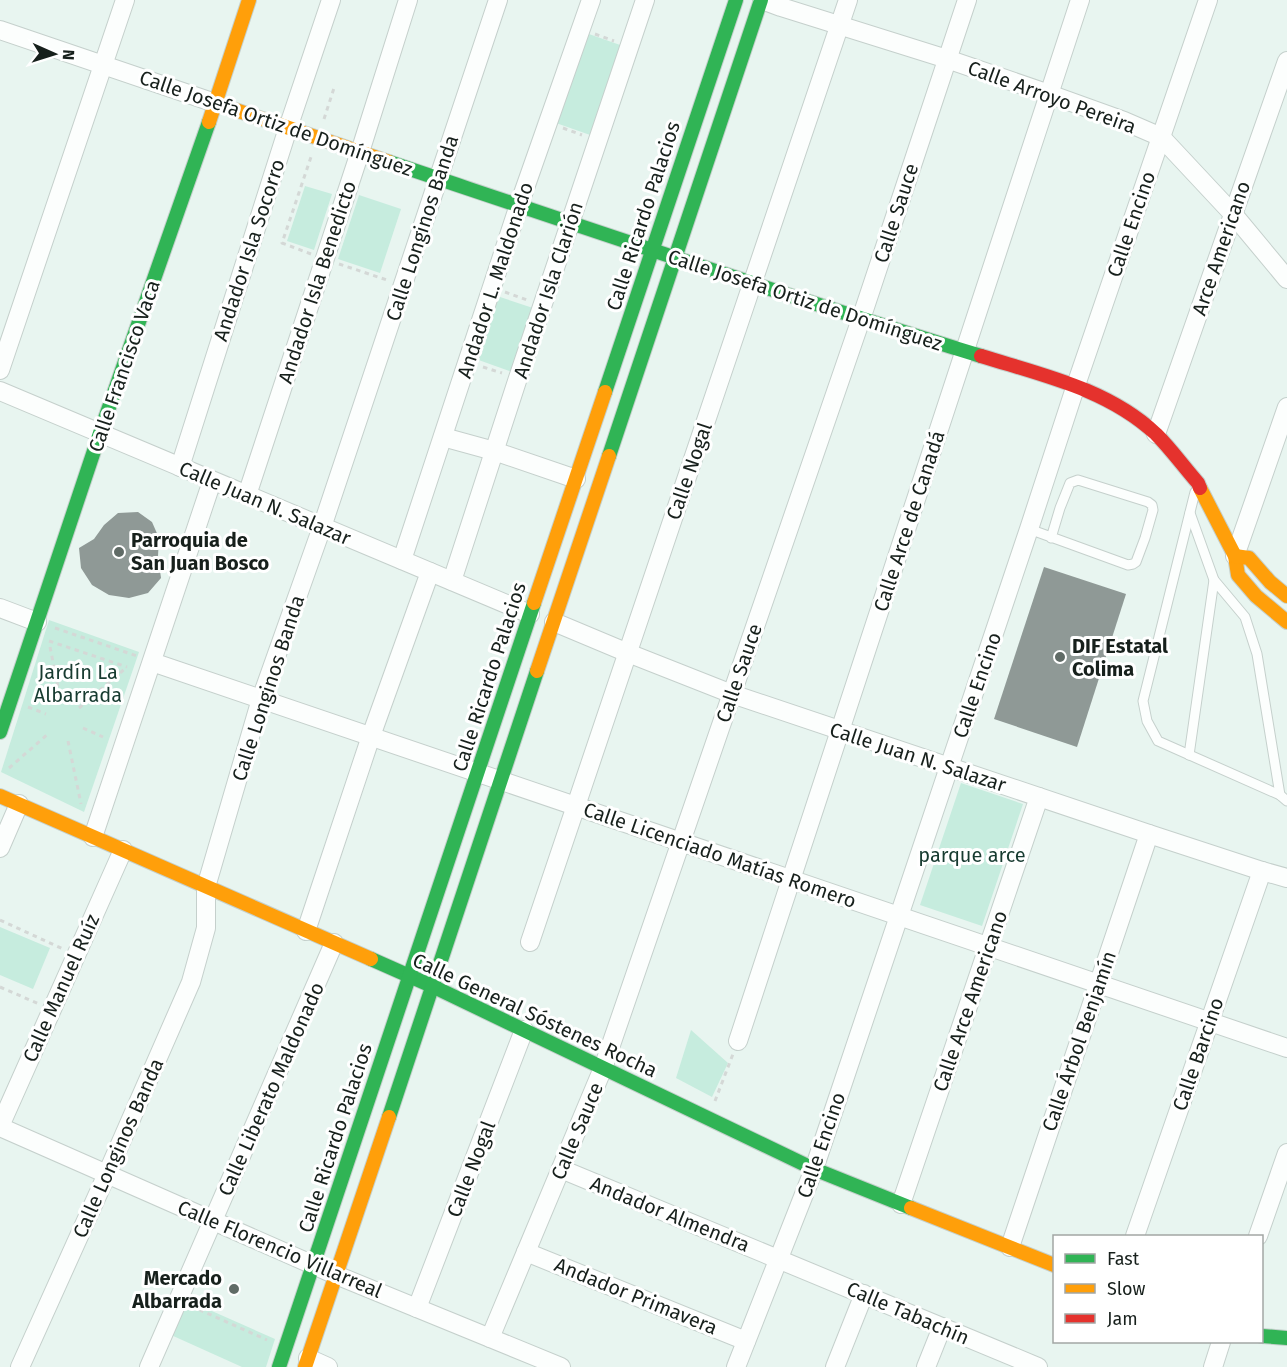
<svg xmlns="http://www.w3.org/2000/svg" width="1287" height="1367" viewBox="0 0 1287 1367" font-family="'Fira Sans',sans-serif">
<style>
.green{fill:#c6ecde}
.building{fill:#8f9996}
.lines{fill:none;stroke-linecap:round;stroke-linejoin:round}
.lane-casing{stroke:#c5d0cc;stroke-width:11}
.street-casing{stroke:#c5d0cc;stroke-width:20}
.fast-casing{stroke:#c5d0cc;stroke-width:16}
.slow-casing{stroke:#c5d0cc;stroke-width:16}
.jam-casing{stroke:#c5d0cc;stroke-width:16}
.path{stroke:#d4d8d6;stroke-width:3;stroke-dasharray:4.5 4.5;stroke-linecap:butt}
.lane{stroke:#fcfefd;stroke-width:9}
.street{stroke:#fcfefd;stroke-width:18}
.fast{stroke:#30b455;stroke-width:14}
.slow{stroke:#ff9f0a;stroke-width:14}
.jam{stroke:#e5322d;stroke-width:14}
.poi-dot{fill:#606b66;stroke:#fff;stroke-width:2}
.labels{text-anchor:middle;stroke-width:6;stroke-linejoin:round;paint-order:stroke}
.street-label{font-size:20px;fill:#17201c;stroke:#fff}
.poi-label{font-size:20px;font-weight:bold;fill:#17201c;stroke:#fff;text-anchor:start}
.park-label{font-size:20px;fill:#173b30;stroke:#fff}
</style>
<rect width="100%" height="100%" fill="#e8f5f0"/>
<g class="green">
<path d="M586 33 623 46 593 136 556 123Z"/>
<path d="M305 186 332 194 314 250 287 241Z"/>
<path d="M359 195 401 209 380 273 338 259Z"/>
<path d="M494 295 536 309 515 373 473 358Z"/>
<path d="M49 620 139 652 84 812 1 772Z"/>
<path d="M961 783 1023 804 982 926 920 905Z"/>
<path d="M0 927 50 948 33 989 0 975Z"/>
<path d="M691 1030 728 1063 712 1097 676 1078Z"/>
<path d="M187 1300 275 1339 266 1367H242L171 1335Z"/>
</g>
<g class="building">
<path d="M138 512 152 522 159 538 158 556 161 578 148 593 129 598 109 595 92 585 81 568 79 548 94 539 104 525 118 513Z"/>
<path d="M1044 567 1126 594 1077 747 994 719Z"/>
</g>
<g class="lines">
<g class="lane-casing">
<g id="lane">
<path d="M1195 492 1143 701 1147 721 1158 741 1280 795 1287 801"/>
<path d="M1190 513 1214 580 1245 617 1257 654 1280 795"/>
<path d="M1029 529 1128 565 1133 564 1136 562 1145 538 1153 510 1152 505 1148 502 1078 480 1070 483 1060 508 1051 538"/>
<path d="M1189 755 1214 580"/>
</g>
</g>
<g class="street-casing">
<g id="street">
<path d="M762 0 781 7 947 59 1049 94 1124 121 1161 137 1233 214 1287 279"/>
<path d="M0 30 215 103"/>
<path d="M0 370 125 0"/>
<path d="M0 391 530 614"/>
<path d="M1156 434 1287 61"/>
<path d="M443 437 494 451 576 479"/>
<path d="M180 467 288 128 331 0"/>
<path d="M247 495 360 152 408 0"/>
<path d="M1235 556 1287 407"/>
<path d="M402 560 519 205 591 0"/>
<path d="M452 581 518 378 645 0"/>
<path d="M0 608 37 622"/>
<path d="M554 622 628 653 732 694 1149 834 1262 871 1287 878"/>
<path d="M152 662 1287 1048"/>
<path d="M93 837 212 481"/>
<path d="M0 848 19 804"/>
<path d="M306 931 371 736 430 572"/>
<path d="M530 942 848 0"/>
<path d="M738 1041 1080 0"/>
<path d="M0 1126 123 850"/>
<path d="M0 1127 336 1275 561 1367"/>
<path d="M561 1169 1038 1367"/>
<path d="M901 1204 1039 797"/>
<path d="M1135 1236 1262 871"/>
<path d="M1258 1236 1287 1153"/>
<path d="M1010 1247 1149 834"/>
<path d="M526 1252 746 1341"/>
<path d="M417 1308 524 1030"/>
<path d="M490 1338 603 1068 861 319 967 0"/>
<path d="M308 1358 328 1367"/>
<path d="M20 1367 107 1174 191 982 206 928V887L261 699 322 527 498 0"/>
<path d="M149 1367 334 943"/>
<path d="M736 1367 814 1169 1029 529 1076 385 1208 0"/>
<path d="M835 1367 864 1294"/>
<path d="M926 1367 942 1327"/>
<path d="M1213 1367 1221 1342"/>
</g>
</g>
<g class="fast-casing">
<g id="fast">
<path d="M389 162C586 228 783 295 981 356"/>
<path d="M605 392 736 0"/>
<path d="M609 456 761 0"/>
<path d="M0 732 100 433 209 122"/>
<path d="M371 959 432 986 814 1169 911 1208"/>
<path d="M389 1117 537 671"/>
<path d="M1262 1336 1287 1338"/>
<path d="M279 1367 534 603"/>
</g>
</g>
<g class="slow-casing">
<g id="slow">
<path d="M215 103 389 162"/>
<path d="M209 122 249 0"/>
<path d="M1200 488 1235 556 1238 575 1256 596 1287 622"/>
<path d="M1235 556 1249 558 1270 582 1287 596"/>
<path d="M534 603 605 392"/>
<path d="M537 671 609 456"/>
<path d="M0 796 371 959"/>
<path d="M911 1208 1054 1265"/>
<path d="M305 1367 389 1117"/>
</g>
</g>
<g class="jam-casing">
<path id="jam" d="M981 356C1042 375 1108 389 1156 434 1171 449 1184 467 1198 483L1200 488"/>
</g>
<g class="path">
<path d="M595 34 614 41"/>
<path d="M324 119 335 85"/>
<path d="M563 128 582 135"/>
<path d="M311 254 282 243 311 157"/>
<path d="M339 264 387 280"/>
<path d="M505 292 527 300"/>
<path d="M483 367 502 373"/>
<path d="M55 628 137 656"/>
<path d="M49 641 127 667"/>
<path d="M50 647 61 702"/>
<path d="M28 707 46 714"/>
<path d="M79 708 127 667"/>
<path d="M83 728 103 737"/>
<path d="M68 741 81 804"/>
<path d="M9 768 48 734"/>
<path d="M0 920 63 949"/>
<path d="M0 987 39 1004"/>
<path d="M715 1101 733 1054"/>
<path d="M191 1306 267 1340"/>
</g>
<use href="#lane" class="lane"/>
<use href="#street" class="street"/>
<use href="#fast" class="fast"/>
<use href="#slow" class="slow"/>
<use href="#jam" class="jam"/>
</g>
<g class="poi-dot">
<circle cx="119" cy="552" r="6"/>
<circle cx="1060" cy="657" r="6"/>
<circle cx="234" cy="1289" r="6"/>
</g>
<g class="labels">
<g class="street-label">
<text transform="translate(1052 97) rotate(20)" y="7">Calle Arroyo Pereira</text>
<text transform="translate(276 123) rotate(19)" y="7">Calle Josefa Ortiz de Domínguez</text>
<text transform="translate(896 213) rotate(-72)" y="7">Calle Sauce</text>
<text transform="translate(643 216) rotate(-72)" y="7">Calle Ricardo Palacios</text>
<text transform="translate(1131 224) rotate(-71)" y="7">Calle Encino</text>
<text transform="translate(422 228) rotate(-72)" y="7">Calle Longinos Banda</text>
<text transform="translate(1221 248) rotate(-71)" y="7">Arce Americano</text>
<text transform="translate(249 250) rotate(-72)" y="7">Andador Isla Socorro</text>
<text transform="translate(495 280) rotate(-72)" y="7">Andador L. Maldonado</text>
<text transform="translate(317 282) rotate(-72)" y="7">Andador Isla Benedicto</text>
<text transform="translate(548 290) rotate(-72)" y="7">Andador Isla Clarión</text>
<text transform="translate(805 300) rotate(18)" y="7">Calle Josefa Ortiz de Domínguez</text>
<text transform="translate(124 366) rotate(-71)" y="7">Calle Francisco Vaca</text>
<text transform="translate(689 471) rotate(-71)" y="7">Calle Nogal</text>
<text transform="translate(265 503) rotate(23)" y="7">Calle Juan N. Salazar</text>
<text transform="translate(909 521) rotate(-72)" y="7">Calle Arce de Canadá</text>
<text transform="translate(739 673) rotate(-71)" y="7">Calle Sauce</text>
<text transform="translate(489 677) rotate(-72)" y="7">Calle Ricardo Palacios</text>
<text transform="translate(977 685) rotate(-71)" y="7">Calle Encino</text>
<text transform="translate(268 688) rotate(-72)" y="7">Calle Longinos Banda</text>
<text transform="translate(918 757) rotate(18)" y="7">Calle Juan N. Salazar</text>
<text transform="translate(720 855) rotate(19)" y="7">Calle Licenciado Matías Romero</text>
<text transform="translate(61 988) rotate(-66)" y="7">Calle Manuel Ruíz</text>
<text transform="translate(970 1001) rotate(-71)" y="7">Calle Arce Americano</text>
<text transform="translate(535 1015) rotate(25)" y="7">Calle General Sóstenes Rocha</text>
<text transform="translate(1079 1041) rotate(-71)" y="7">Calle Árbol Benjamín</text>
<text transform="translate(1198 1054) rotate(-71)" y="7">Calle Barcino</text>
<text transform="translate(271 1089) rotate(-66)" y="7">Calle Liberato Maldonado</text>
<text transform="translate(577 1131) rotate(-67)" y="7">Calle Sauce</text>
<text transform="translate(335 1138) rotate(-72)" y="7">Calle Ricardo Palacios</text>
<text transform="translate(821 1145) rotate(-71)" y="7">Calle Encino</text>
<text transform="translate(118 1148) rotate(-66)" y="7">Calle Longinos Banda</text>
<text transform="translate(471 1169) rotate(-69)" y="7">Calle Nogal</text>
<text transform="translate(670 1214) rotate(22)" y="7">Andador Almendra</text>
<text transform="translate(280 1249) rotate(23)" y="7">Calle Florencio Villarreal</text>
<text transform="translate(636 1296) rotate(22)" y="7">Andador Primavera</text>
<text transform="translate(908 1313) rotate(23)" y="7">Calle Tabachín</text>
</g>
<g class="poi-label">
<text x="131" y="547">Parroquia de<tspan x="131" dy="23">San Juan Bosco</tspan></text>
<text x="1072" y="653">DIF Estatal<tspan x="1072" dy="23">Colima</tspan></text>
<text x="222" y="1285" text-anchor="end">Mercado<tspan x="222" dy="23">Albarrada</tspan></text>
</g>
<g class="park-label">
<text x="78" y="679">Jardín La<tspan x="78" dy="23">Albarrada</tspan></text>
<text x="972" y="862">parque arce</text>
</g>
</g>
<rect x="1053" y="1235" width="210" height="108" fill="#ffffff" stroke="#a2a6a4" stroke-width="1.5"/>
<rect x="1065" y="1254" width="30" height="9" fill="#30b455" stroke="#a2a6a4" stroke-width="1.5"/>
<text x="1107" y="1265" font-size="18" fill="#17201c">Fast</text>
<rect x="1065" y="1284" width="30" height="9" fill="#ff9f0a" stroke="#a2a6a4" stroke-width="1.5"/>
<text x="1107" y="1295" font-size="18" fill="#17201c">Slow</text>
<rect x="1065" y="1314" width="30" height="9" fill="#e5322d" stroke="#a2a6a4" stroke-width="1.5"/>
<text x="1107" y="1325" font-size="18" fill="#17201c">Jam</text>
<g transform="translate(54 54) rotate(93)" stroke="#ffffff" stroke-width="4.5" paint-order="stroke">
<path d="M0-4.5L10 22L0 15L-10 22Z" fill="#17201c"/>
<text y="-9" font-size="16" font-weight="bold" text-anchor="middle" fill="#17201c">N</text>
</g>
</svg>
